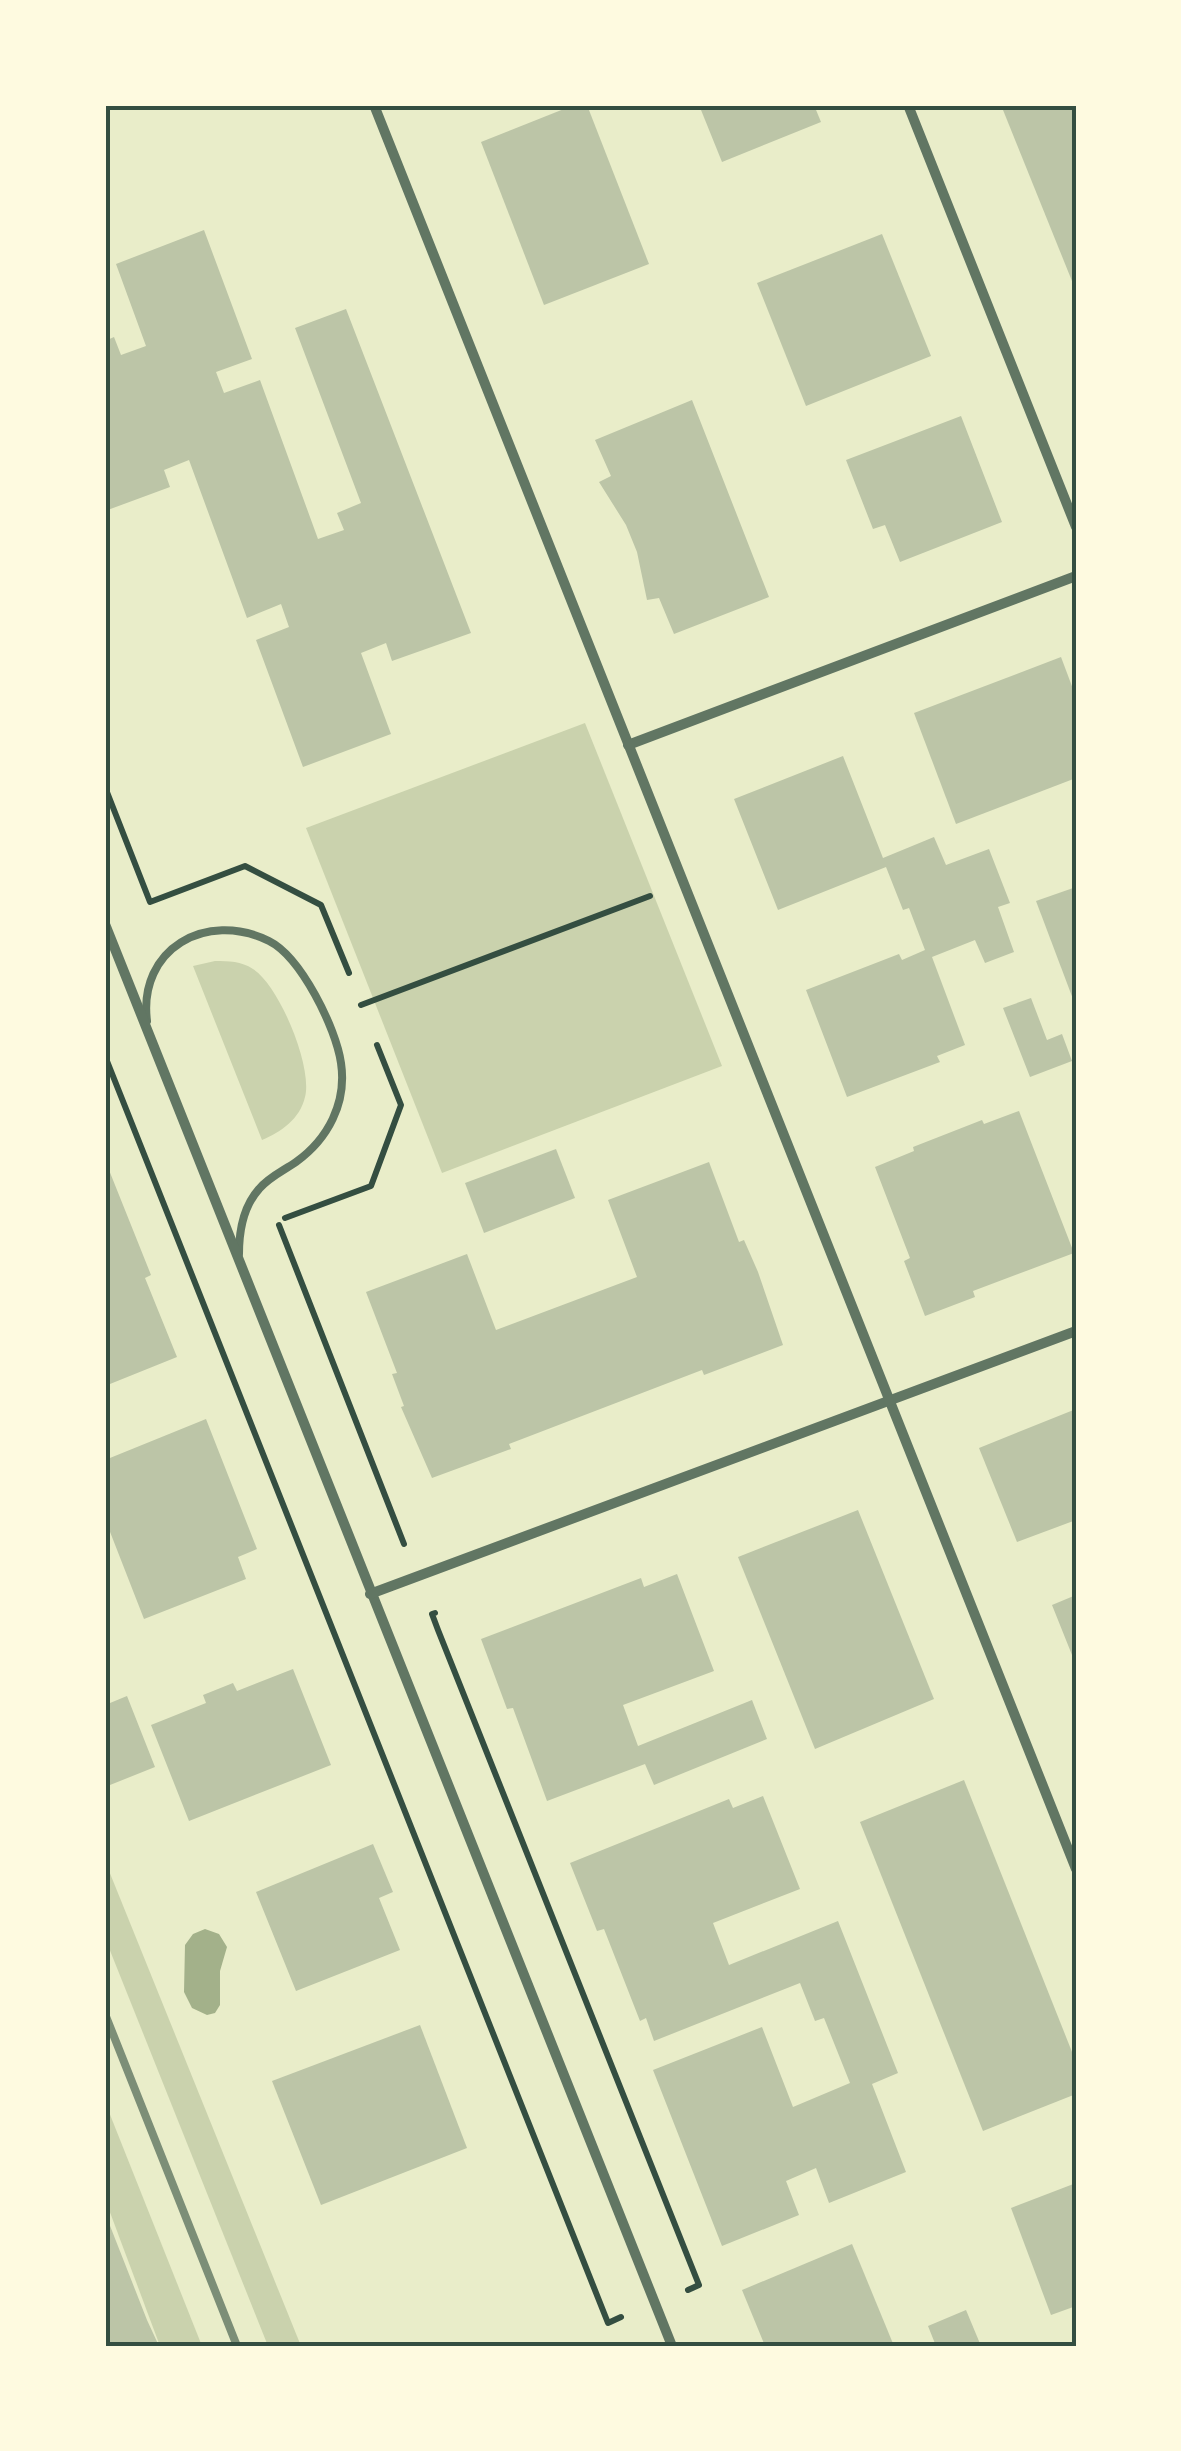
<svg xmlns="http://www.w3.org/2000/svg" width="1181" height="2451" viewBox="0 0 1181 2451" font-family="'Space Grotesk',sans-serif">
<style>
.green{fill:#cad2ad}
.water{fill:#a3b18a}
.building{fill:#bcc5a7}
.lines{fill:none;stroke-linecap:round;stroke-linejoin:round}
.path{stroke:#344e41;stroke-width:6}
.service{stroke:#617663;stroke-width:8}
.minor{stroke:#617663;stroke-width:10}
.rail{stroke:#7c8e77;stroke-width:8}
.neatline{fill:none;stroke:#344e41;stroke-width:4}
</style>
<rect width="100%" height="100%" fill="#e9edc9"/>
<g class="green">
<path d="M585 723 722 1066 442 1173 306 828Z"/>
<path d="M215 961C229 961 241 961 253 969 279 985 313 1067 305 1097 300 1119 281 1132 262 1140L193 966Z"/>
<path d="M105 1861 301 2346H268L105 1938Z"/>
<path d="M105 2102 202 2346H160L105 2199Z"/>
</g>
<path class="water" d="M205 1929 219 1934 227 1947 220 1971V2005L215 2013 207 2015 192 2008 184 1992 185 1945 193 1934Z"/>
<g class="building">
<path d="M574 105H587L649 264 544 305 481 142Z"/>
<path d="M699 105H814L821 122 722 162Z"/>
<path d="M1001 105H1076V291Z"/>
<path d="M204 230 252 359 216 372 224 393 260 380 318 539 344 530 337 513 361 503 295 328 346 309 471 633 392 661 386 643 361 653 391 734 303 767 256 640 289 627 281 604 247 618 189 460 164 470 170 487 105 511V341L114 337 121 355 146 346 116 264Z"/>
<path d="M882 234 931 356 806 406 757 283Z"/>
<path d="M692 400 769 597 674 634 659 598 647 600 637 552 626 525 599 482 611 476 595 440Z"/>
<path d="M961 416 1002 522 900 562 885 525 873 529 846 460Z"/>
<path d="M1061 657 1076 697V778L956 824 914 713Z"/>
<path d="M843 756 883 858 934 837 946 865 989 849 1010 903 998 907 1014 952 985 963 975 940 932 957 965 1045 937 1056 940 1062 847 1097 806 990 899 954 902 960 925 950 909 908 903 910 886 867 778 910 734 799Z"/>
<path d="M1076 887V1007L1036 901Z"/>
<path d="M1031 998 1047 1040 1062 1034 1072 1061 1030 1077 1003 1008Z"/>
<path d="M1019 1111 1074 1253 973 1291 975 1297 925 1316 904 1261 910 1258 875 1167 914 1151 913 1147 982 1120 984 1124Z"/>
<path d="M556 1149 575 1198 484 1233 465 1183Z"/>
<path d="M105 1160 151 1275 145 1278 177 1357 105 1386Z"/>
<path d="M709 1162 739 1242 744 1240 758 1272 783 1345 704 1375 702 1370 509 1444 511 1449 432 1478 401 1407 404 1406 392 1374 397 1373 366 1292 467 1254 496 1330 637 1277 608 1200Z"/>
<path d="M1076 1409V1520L1017 1542 979 1448Z"/>
<path d="M206 1419 257 1549 238 1557 246 1579 144 1619 105 1519V1460Z"/>
<path d="M858 1510 934 1699 815 1749 738 1557Z"/>
<path d="M677 1574 714 1671 623 1705 638 1746 752 1700 767 1739 654 1785 645 1764 547 1801 513 1708 507 1709 481 1639 641 1578 644 1587Z"/>
<path d="M1076 1595V1665L1052 1605Z"/>
<path d="M293 1669 331 1765 189 1821 151 1725 206 1703 203 1695 233 1683 237 1691Z"/>
<path d="M105 1691 110 1703 127 1696 155 1767 105 1787Z"/>
<path d="M964 1780 1076 2062V2094L983 2131 860 1822Z"/>
<path d="M763 1796 800 1889 713 1923 729 1965 838 1921 898 2073 872 2084 906 2172 829 2203 816 2168 786 2181 799 2215 722 2246 653 2070 762 2027 793 2107 850 2083 824 2018 815 2021 800 1983 654 2041 646 2018 640 2021 604 1929 597 1931 570 1863 729 1799 733 1808Z"/>
<path d="M373 1844 393 1892 379 1898 400 1950 296 1991 256 1892Z"/>
<path d="M420 2025 467 2148 321 2205 272 2081Z"/>
<path d="M1076 2183V2306L1051 2315 1011 2208Z"/>
<path d="M105 2213 147 2320 159 2346H105Z"/>
<path d="M852 2244 894 2346H765L742 2290Z"/>
<path d="M966 2310 981 2346H936L928 2326Z"/>
</g>
<g class="lines">
<g class="path">
<path d="M105 787 150 902 245 866 321 905 349 973"/>
<path d="M361 1005 650 896"/>
<path d="M105 1056 608 2323 621 2317"/>
<path d="M285 1218 371 1186 401 1105 377 1045"/>
<path d="M279 1225 404 1544"/>
<path d="M435 1613 432 1614 438 1630 699 2285 688 2290"/>
</g>
<path class="service" d="M147 1021C138 949 206 910 269 941 301 957 336 1028 341 1063 347 1103 328 1139 296 1162 283 1171 269 1177 259 1189 243 1207 239 1230 239 1254"/>
<g class="minor">
<path d="M374 105 1076 1869"/>
<path d="M908 105 1076 527"/>
<path d="M628 745 1076 576"/>
<path d="M105 924 672 2346"/>
<path d="M370 1594 1076 1331"/>
</g>
<path class="rail" d="M105 2014 237 2346"/>
</g>
<rect width="1181" height="2451" fill="none" stroke="#fefae0" stroke-width="215"/>
<rect x="108" y="108" width="966" height="2236" class="neatline"/>
</svg>
